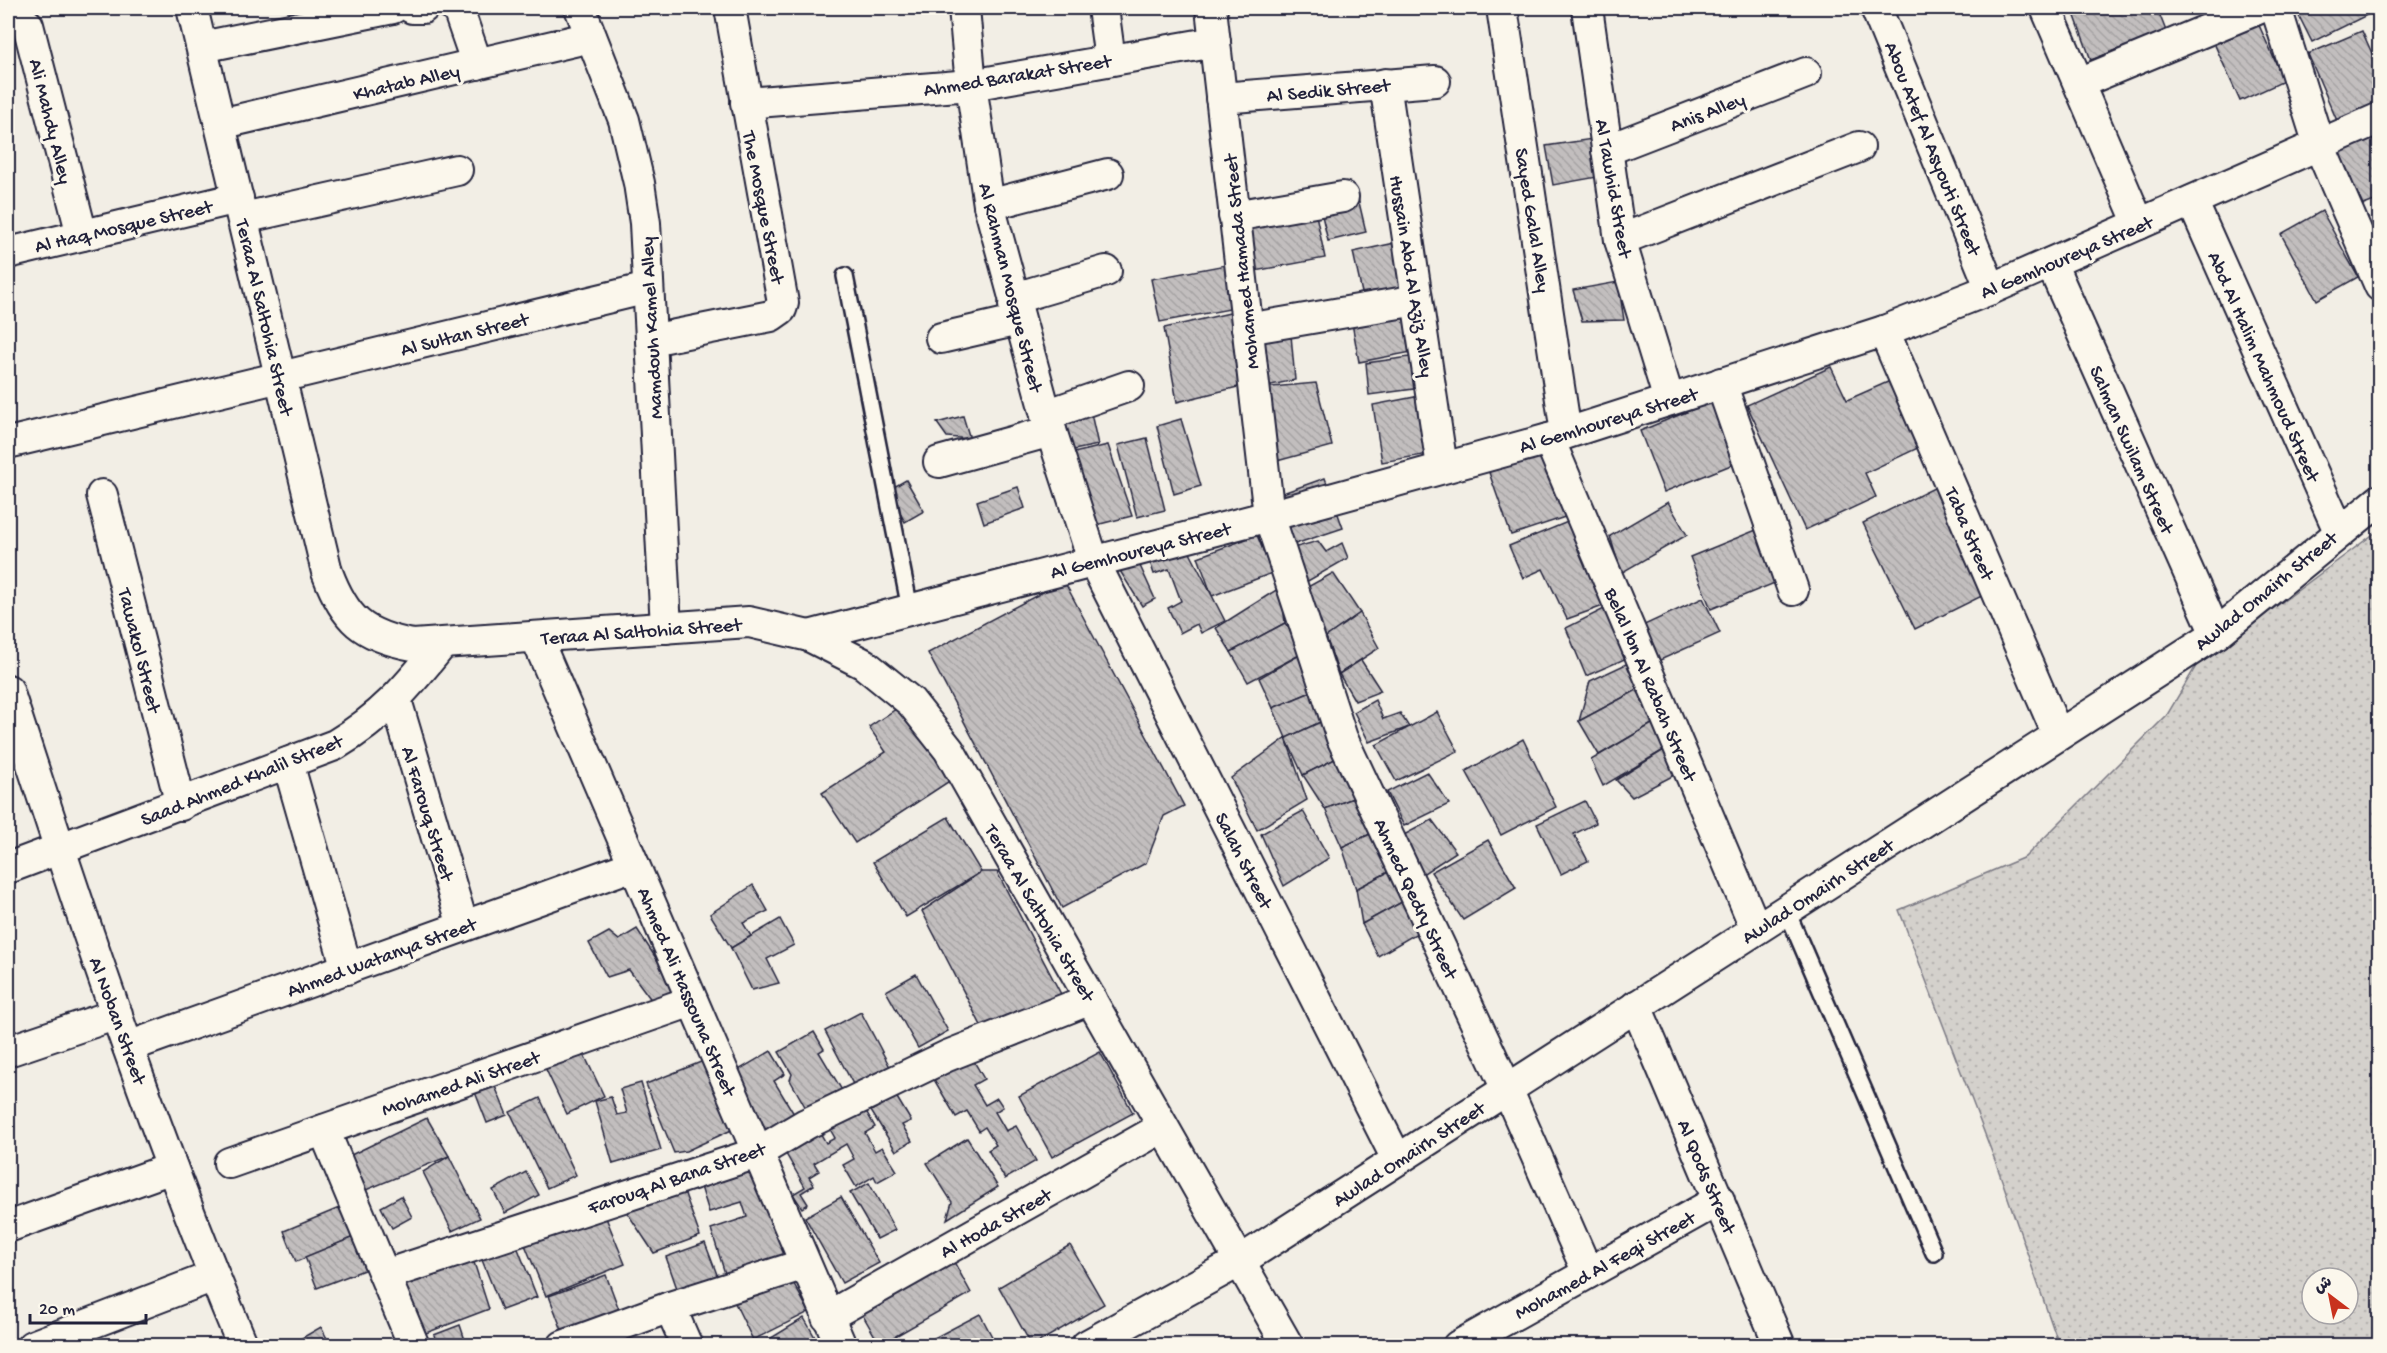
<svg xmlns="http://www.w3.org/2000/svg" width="2387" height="1353" viewBox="0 0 2387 1353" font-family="'Gochi Hand','Playpen Sans Arabic',sans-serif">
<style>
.grass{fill:url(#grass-dots);stroke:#7b7a84;stroke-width:1.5;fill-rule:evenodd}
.building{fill:url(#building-back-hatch);stroke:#22223b;stroke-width:1.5}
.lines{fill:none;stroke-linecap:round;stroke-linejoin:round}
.service-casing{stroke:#22223b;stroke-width:20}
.minor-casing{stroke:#22223b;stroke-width:34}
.service{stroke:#fbf7ec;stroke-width:15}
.minor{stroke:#fbf7ec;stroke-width:30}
.labels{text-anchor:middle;stroke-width:6;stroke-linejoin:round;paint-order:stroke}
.street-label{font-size:20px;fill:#22223b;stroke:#fbf7ec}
</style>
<defs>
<pattern id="grass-dots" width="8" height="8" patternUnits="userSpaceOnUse" patternTransform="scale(1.5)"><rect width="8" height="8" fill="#d4d1cc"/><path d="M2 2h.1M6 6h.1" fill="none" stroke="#b6b3b0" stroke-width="1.8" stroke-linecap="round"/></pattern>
<pattern id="building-back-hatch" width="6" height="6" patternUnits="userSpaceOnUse" patternTransform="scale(1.5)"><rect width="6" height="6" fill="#c2bebe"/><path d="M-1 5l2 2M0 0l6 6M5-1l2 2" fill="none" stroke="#a6a3a4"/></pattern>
</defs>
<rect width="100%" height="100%" fill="#f2eee5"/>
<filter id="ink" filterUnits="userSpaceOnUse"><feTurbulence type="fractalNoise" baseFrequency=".0167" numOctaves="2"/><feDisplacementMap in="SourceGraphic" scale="12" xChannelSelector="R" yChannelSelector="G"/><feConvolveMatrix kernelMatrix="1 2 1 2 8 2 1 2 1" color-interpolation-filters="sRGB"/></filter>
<g filter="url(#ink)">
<path class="grass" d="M2379 530V1345H2059L1996 1163 1899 910 2025 857 2167 715 2196 666ZM2312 1278H2348V1314H2312Z"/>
<g class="building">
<path d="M2072 8H2157L2166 31 2091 60Z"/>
<path d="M2295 8H2365L2369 14 2312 42Z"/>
<path d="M2371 8H2380V17L2375 19Z"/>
<path d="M2258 23 2284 81 2240 101 2214 43Z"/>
<path d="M2362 31 2380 71V105L2338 123 2308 54Z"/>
<path d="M2376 134 2380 144V199L2353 209 2328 153Z"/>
<path d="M1599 138 1603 176 1553 185 1546 146Z"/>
<path d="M1358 198 1366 232 1328 241 1320 207Z"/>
<path d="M1314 205 1325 258 1244 273 1234 222Z"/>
<path d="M2322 211 2358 277 2317 300 2281 234Z"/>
<path d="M1395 243 1403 287 1362 293 1353 252Z"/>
<path d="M1236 263 1246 306 1160 322 1151 279Z"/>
<path d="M1618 282 1624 320 1582 321 1573 290Z"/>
<path d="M1408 301 1417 351 1359 362 1350 312Z"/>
<path d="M1243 310 1254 383 1177 402 1164 328Z"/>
<path d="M1290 324 1295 380 1257 388 1251 330Z"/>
<path d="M1417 356 1421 388 1369 395 1366 363Z"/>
<path d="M1831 367 1847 400 1890 381 1920 447 1865 473 1876 497 1805 530 1747 405Z"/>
<path d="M1316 383 1332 446 1266 464 1261 388Z"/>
<path d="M1420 396 1429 454 1382 462 1373 405Z"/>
<path d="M1088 400 1098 445 1064 452 1054 407Z"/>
<path d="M1711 402 1736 463 1664 492 1640 431Z"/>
<path d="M963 416 970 439 947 437 937 423Z"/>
<path d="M1181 419 1201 486 1174 494 1157 426Z"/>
<path d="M1147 438 1165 510 1137 517 1118 445Z"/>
<path d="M1108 445 1132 516 1080 529 1065 455Z"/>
<path d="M1545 447 1574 514 1511 535 1486 464Z"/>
<path d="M1325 478 1343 528 1283 548 1266 499Z"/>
<path d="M906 480 924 511 905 522 887 491Z"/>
<path d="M1938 486 1990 592 1915 629 1863 523Z"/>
<path d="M1018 487 1025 508 984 523 977 501Z"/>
<path d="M1668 502 1687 535 1621 573 1610 536Z"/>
<path d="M1575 519 1628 597 1567 619 1543 569 1523 578 1509 546Z"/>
<path d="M1766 526 1787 578 1711 609 1690 557Z"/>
<path d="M1257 535 1272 573 1212 596 1198 557Z"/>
<path d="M1318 541 1326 552 1342 543 1348 558 1299 586 1293 548Z"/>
<path d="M1186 545 1225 621 1201 633 1197 624 1180 633 1168 608 1181 601 1169 569 1154 574 1147 553Z"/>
<path d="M1136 557 1155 599 1142 606 1115 563Z"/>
<path d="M1333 573 1360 613 1326 637 1295 594Z"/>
<path d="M1064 581 1184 806 1164 816 1146 863 1062 908 928 653Z"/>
<path d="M1281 587 1285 623 1231 652 1216 628Z"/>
<path d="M1628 597 1652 647 1586 676 1566 628Z"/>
<path d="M1703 598 1720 633 1658 661 1642 626Z"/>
<path d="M1360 613 1379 648 1339 674 1326 637Z"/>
<path d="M1285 623 1305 652 1248 682 1231 652Z"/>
<path d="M1305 652 1316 690 1273 708 1259 678Z"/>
<path d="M1641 657 1637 690 1579 721 1590 681Z"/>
<path d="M1361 660 1381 691 1355 701 1339 674Z"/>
<path d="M1316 690 1327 719 1286 738 1273 708Z"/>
<path d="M1637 690 1657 721 1599 755 1579 721Z"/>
<path d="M1375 700 1383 719 1400 713 1409 727 1369 742 1354 712Z"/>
<path d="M902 705 951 780 855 843 822 793 886 752 869 727Z"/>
<path d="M1437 712 1458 751 1396 781 1376 745Z"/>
<path d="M1327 719 1341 756 1303 775 1286 738Z"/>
<path d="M1657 721 1672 745 1603 786 1591 760Z"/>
<path d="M1286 738 1307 800 1257 830 1231 778Z"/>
<path d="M1523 739 1556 807 1501 835 1466 771Z"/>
<path d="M1672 745 1688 768 1632 797 1616 780Z"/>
<path d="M1341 756 1361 795 1325 809 1303 775Z"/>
<path d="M1427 772 1449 804 1404 826 1387 792Z"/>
<path d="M1361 795 1379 830 1342 847 1325 809Z"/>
<path d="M1585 801 1596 823 1574 834 1588 861 1561 874 1537 824Z"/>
<path d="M1303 811 1329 858 1284 886 1261 834Z"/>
<path d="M948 817 981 872 906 917 873 862Z"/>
<path d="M1432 820 1456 852 1421 875 1400 837Z"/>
<path d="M1379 830 1396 868 1356 889 1342 847Z"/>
<path d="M1488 840 1516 888 1463 920 1431 872Z"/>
<path d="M1396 868 1411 897 1362 924 1356 889Z"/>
<path d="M981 872H997L1064 1000 988 1039 922 911Z"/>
<path d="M753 885 768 911 743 923 751 936 731 948 710 914Z"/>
<path d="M1411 897 1424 929 1378 956 1362 924Z"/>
<path d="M780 919 794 945 767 959 779 983 752 990 731 948Z"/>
<path d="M637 929 678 992 655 1005 629 970 607 977 589 943 609 932 619 940Z"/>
<path d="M916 974 948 1031 918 1048 886 991Z"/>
<path d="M861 1012 890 1067 854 1086 825 1031Z"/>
<path d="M814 1032 824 1049 819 1052 846 1097 811 1117 790 1080 792 1074 779 1052Z"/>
<path d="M579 1044 604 1096 567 1114 542 1061Z"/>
<path d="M967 1049 984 1079 973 1085 985 1105 997 1098 1003 1107 995 1112 1006 1131 1016 1126 1036 1161 1005 1179 988 1150 996 1145 985 1127 979 1131 967 1111 956 1117 929 1071Z"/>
<path d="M771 1051 785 1074 774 1081 797 1119 767 1137 730 1075Z"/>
<path d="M1100 1052 1133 1113 1052 1157 1019 1096Z"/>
<path d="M711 1058 738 1127 686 1151 674 1153 646 1084Z"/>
<path d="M492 1079 507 1115 487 1123 473 1087Z"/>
<path d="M641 1083 661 1150 613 1164 595 1101 611 1097 617 1115 627 1113 620 1089Z"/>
<path d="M896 1096 911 1121 902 1125 912 1141 896 1151 871 1111Z"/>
<path d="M540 1098 576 1175 547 1188 510 1112Z"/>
<path d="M862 1104 875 1127 865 1133 875 1151 882 1147 897 1171 877 1182 874 1176 856 1187 843 1165 854 1159 846 1144 814 1163 819 1171 809 1177 814 1185 801 1193 808 1204 802 1208 793 1194 805 1187 782 1147 817 1127 826 1143 835 1138 827 1124Z"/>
<path d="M427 1118 449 1156 361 1192 349 1156Z"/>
<path d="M967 1138 998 1187 947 1219 952 1202 927 1163Z"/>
<path d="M449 1156 480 1218 452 1231 423 1172Z"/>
<path d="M755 1156 789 1264 728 1283 711 1229 747 1217 742 1202 709 1212 697 1174Z"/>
<path d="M526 1172 539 1195 505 1213 493 1190Z"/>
<path d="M680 1180 700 1236 654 1253 620 1202Z"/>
<path d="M869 1183 895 1230 877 1239 850 1193Z"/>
<path d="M401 1196 412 1217 392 1228 381 1207Z"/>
<path d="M841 1197 879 1263 842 1283 805 1217Z"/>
<path d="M344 1206 356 1236 296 1262 284 1231Z"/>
<path d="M602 1208 625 1264 546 1296 523 1240Z"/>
<path d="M356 1236 369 1268 317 1288 305 1257Z"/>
<path d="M513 1236 537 1297 502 1310 478 1250Z"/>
<path d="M705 1243 721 1285 681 1300 666 1257Z"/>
<path d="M1070 1245 1104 1304 1032 1346 999 1287Z"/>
<path d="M470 1250 489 1309 426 1333 417 1334 397 1274Z"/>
<path d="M953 1260 971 1293 880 1345 861 1312Z"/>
<path d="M788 1273 809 1312 753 1340 731 1295Z"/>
<path d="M606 1275 623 1320 566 1341 549 1296Z"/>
<path d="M980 1314 997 1346H919Z"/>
<path d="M804 1318 820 1346H758Z"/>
<path d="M460 1325 467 1346H438L434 1335Z"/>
<path d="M321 1327 331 1346H288Z"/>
</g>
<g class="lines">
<g class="service-casing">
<g id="service">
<path d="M845 276 910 609"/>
<path d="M1786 909 1934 1253"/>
</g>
</g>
<g class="minor-casing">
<g id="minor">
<path d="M192 8 327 572C345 620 363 636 413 645L749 622 809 636 864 664 911 702 949 750 1288 1346"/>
<path d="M412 8H423"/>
<path d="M455 8 459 12 477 64"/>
<path d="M580 8 624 120 639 183 645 223 666 628"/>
<path d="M964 8 971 85 989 205 1046 415 1093 560 1397 1159"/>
<path d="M1103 8 1110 60"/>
<path d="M1211 8 1269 516 1342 738 1507 1089 1588 1273"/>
<path d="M1502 8 1566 433"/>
<path d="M1587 8 1620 240 1669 400"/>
<path d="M1876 8 1991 289"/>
<path d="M2046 8 2139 224"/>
<path d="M2276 8 2319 145 2380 286"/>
<path d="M8 17 17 16 28 25 82 235"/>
<path d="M202 47 393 8"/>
<path d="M2079 83 2260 8"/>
<path d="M1385 84 1442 467"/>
<path d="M1221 98 1435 81"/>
<path d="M746 103 971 85 1215 42"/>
<path d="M220 124 591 37"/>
<path d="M1607 150 1806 73"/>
<path d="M2192 201 2339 531"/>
<path d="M989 205 1108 174"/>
<path d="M1234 216 1343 197"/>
<path d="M243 218 457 170"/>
<path d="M1620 240 1859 147"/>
<path d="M8 253 238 198"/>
<path d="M2051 263 2216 634"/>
<path d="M1014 305 1025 295 1106 271"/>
<path d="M1247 329 1417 300"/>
<path d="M1884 331 2058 735"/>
<path d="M941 338 1019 320"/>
<path d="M651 340 771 316 781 309 783 303 730 8"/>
<path d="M1721 383 1793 590"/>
<path d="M1046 415 1129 386"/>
<path d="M1549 439 1756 929"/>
<path d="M8 443 648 288"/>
<path d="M939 462 1051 431"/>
<path d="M102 495 181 805"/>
<path d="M809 636 1269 516 1549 439 1884 331 1991 289 2380 118"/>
<path d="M536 637 841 1346"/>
<path d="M8 690C79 911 153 1131 243 1346"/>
<path d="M396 700 463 926"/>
<path d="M288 763 347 969"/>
<path d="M8 868 335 745C385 715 407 687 443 643"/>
<path d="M1636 1006 1780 1346"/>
<path d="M128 1047 634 865"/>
<path d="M8 1051 117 1014"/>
<path d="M324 1130 414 1346"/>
<path d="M229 1163 692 1001"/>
<path d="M8 1227 172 1168"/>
<path d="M385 1275 757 1153 806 1124 947 1056 1091 999"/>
<path d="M670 1307 687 1346"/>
<path d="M827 1317 1163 1127"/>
<path d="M32 1346 214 1276"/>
<path d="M563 1346 670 1307 805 1264"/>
<path d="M1086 1346 1240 1261 2216 634 2380 500"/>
<path d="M1458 1346 1719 1200"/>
</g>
</g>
<use href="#service" class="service"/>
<use href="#minor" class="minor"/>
</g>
</g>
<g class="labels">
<g class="street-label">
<text transform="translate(1017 74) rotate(-9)" y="7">Ahmed Barakat Street</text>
<text transform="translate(406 81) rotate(-13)" y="7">Khatab Alley</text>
<text transform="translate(1328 89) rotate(-5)" y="7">Al Sedik Street</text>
<text transform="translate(1707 111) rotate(-21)" y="7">Anis Alley</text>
<text transform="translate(52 121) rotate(76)" y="7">Ali Mahdy Alley</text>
<text transform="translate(1934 148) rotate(68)" y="7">Abou Atef Al Asyouti Street</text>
<text transform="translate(1615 188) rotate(80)" y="7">Al Tawhid Street</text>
<text transform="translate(765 207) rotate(79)" y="7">The Mosque Street</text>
<text transform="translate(1534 220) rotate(81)" y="7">Sayed Galal Alley</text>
<text transform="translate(123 225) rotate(-13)" y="7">Al Haq Mosque Street</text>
<text transform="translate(2066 256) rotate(-23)" y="7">Al Gemhoureya Street</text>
<text transform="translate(1240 262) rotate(-96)" y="7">Mohamed Hamada Street</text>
<text transform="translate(1413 276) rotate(81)" y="7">Hussain Abd Al Aziz Alley</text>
<text transform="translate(1012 287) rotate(76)" y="7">Al Rahman Mosque Street</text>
<text transform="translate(266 317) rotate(77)" y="7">Teraa Al Saltohia Street</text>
<text transform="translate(650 328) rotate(-93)" y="7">Mamdouh Kamel Alley</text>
<text transform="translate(464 333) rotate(-14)" y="7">Al Sultan Street</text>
<text transform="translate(2265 366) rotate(66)" y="7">Abd Al Halim Mahmoud Street</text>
<text transform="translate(1608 419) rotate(-17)" y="7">Al Gemhoureya Street</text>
<text transform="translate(2133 449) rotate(66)" y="7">Salman Swilam Street</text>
<text transform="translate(1971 533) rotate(67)" y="7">Taba Street</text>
<text transform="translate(1140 549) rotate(-14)" y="7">Al Gemhoureya Street</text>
<text transform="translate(2265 590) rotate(-39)" y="7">Awlad Omairh Street</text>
<text transform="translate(641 630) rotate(-4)" y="7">Teraa Al Saltohia Street</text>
<text transform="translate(141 650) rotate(76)" y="7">Tawakol Street</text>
<text transform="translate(1652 684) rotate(67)" y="7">Belal Ibn Al Rabah Street</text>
<text transform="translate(241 779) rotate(-22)" y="7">Saad Ahmed Khalil Street</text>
<text transform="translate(429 813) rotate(73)" y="7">Al Farouq Street</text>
<text transform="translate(1245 860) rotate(63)" y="7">Salah Street</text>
<text transform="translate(1817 890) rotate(-33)" y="7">Awlad Omairh Street</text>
<text transform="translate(1417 898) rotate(65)" y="7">Ahmed Qedry Street</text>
<text transform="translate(1041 912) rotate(60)" y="7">Teraa Al Saltohia Street</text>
<text transform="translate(381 956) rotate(-20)" y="7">Ahmed Watanya Street</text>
<text transform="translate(688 991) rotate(67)" y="7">Ahmed Ali Hassouna Street</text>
<text transform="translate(119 1020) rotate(70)" y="7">Al Noban Street</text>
<text transform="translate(460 1082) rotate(-19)" y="7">Mohamed Ali Street</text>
<text transform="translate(1408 1153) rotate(-33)" y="7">Awlad Omairh Street</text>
<text transform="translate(1708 1176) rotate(67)" y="7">Al Qods Street</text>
<text transform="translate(676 1177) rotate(-19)" y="7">Farouq Al Bana Street</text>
<text transform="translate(995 1222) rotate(-29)" y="7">Al Hoda Street</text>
<text transform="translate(1604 1264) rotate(-29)" y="7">Mohamed Al Feqi Street</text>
</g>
</g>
<rect width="2387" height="1353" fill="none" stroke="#fbf7ec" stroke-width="30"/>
<rect x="15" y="15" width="2357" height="1323" fill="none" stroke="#22223b" stroke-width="2" filter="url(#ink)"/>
<g transform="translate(2330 1296) rotate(328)"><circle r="28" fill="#fbf7ec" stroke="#a4a2a5" stroke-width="1.5"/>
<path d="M0-4.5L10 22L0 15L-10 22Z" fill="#c8321e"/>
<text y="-9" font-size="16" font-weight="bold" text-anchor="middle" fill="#22223b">ش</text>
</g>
<path d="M30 1314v9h116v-9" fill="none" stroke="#22223b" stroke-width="3"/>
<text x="39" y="1314" font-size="18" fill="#22223b" stroke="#fbf7ec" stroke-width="4.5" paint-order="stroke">20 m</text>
</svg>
